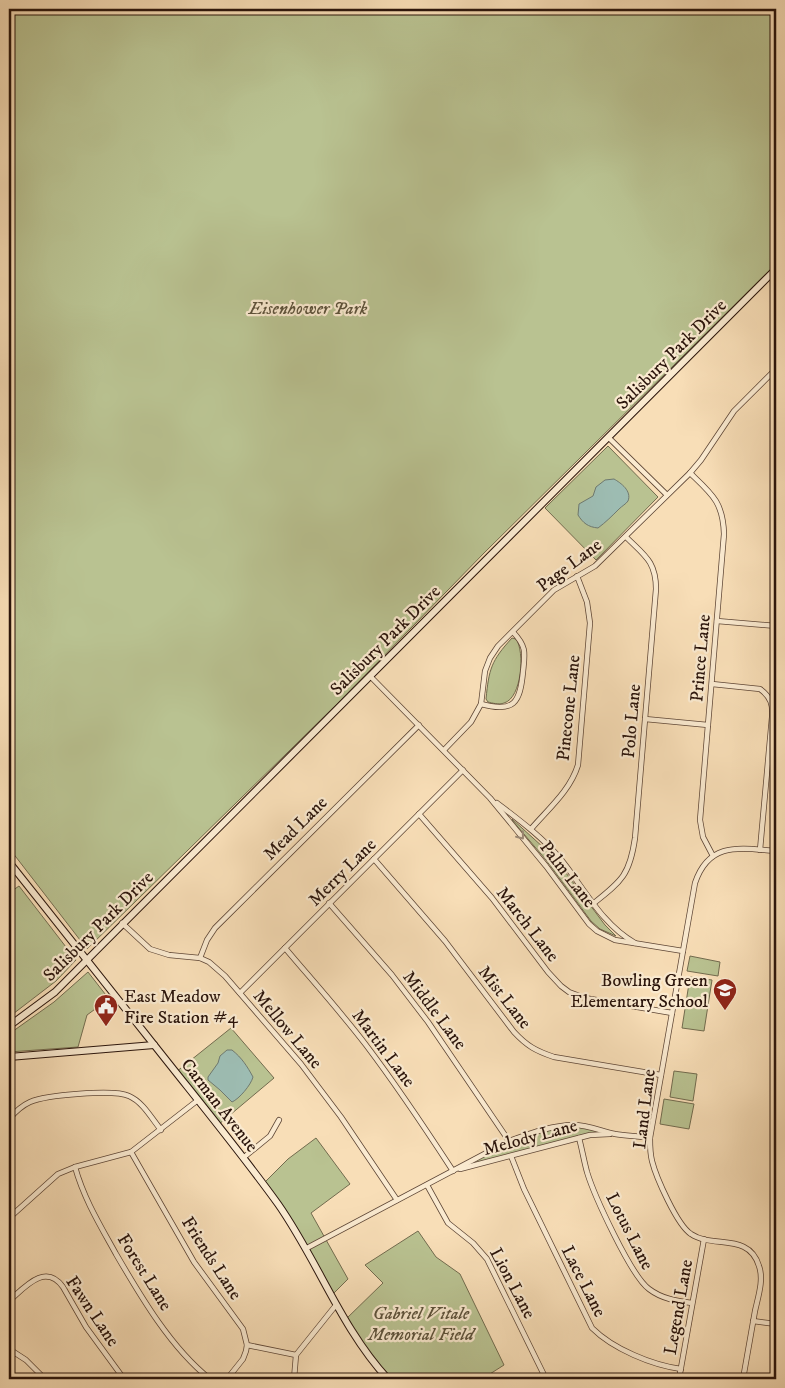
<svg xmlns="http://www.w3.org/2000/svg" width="785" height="1388" viewBox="0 0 785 1388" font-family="'IM FELL DW Pica',serif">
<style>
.green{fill:#b9c291;stroke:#726b4e}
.water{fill:#9dbcb2;stroke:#6f796f}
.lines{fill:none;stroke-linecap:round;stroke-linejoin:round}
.street-casing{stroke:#5e4636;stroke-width:6}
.secondary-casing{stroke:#2a140b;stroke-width:8}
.street{stroke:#faead0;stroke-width:4.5}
.secondary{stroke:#faead0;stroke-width:6}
.oneway{stroke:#9c8a77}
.labels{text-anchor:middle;stroke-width:4.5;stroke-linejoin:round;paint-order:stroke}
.park-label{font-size:18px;font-style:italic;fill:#5c513a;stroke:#faead0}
.street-label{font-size:18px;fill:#2a140b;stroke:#faead0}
.poi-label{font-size:18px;fill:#2a140b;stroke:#faead0;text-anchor:end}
</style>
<rect width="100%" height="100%" fill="#f8deb7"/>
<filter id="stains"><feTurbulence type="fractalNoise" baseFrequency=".004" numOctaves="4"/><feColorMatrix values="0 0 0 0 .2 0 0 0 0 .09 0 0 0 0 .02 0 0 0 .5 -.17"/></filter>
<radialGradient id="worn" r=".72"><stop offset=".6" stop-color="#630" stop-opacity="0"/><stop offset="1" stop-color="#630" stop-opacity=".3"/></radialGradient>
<g class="green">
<path d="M9 9H776V264L484 553 337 704 87 949 9 848Z"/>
<path d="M608 446 658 497 596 560 545 508Z"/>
<path d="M512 638 516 639C525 651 522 698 504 703 499 705 492 703 488 702L486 699C489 669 491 661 512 638Z"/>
<path d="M512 819 554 857 605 925 616 936 600 929 591 921 546 860 512 820Z"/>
<path d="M19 886 76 960 56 981 9 1017V893Z"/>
<path d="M690 956 720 962 718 976 687 971Z"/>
<path d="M88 972 109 999 87 1015 78 1047 9 1052V1034L54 1002Z"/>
<path d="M690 977 712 980 704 1031 682 1028Z"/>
<path d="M231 1028 274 1078 218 1125 176 1072Z"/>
<path d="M674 1071 697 1074 693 1101 670 1097Z"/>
<path d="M664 1099 694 1104 689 1129 660 1124Z"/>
<path d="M561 1127H584L609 1133 590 1134 457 1169 510 1142Z"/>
<path d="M316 1138 350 1184 311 1213 348 1279 332 1295 264 1183 288 1159Z"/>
<path d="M418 1231 436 1257 460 1274 504 1365 482 1379H390L345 1320 383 1283 365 1265Z"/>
</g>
<g class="water">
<path d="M614 479C621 483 632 491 628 501 626 504 622 506 619 509 612 516 606 522 598 528 588 527 583 523 578 515L579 504 593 496 596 487 605 480Z"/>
<path d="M227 1050H232C242 1058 247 1066 253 1077 251 1085 239 1099 232 1102L220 1090 208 1080V1077L218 1063 220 1056Z"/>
</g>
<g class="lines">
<g class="street-casing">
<g id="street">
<path d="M609 438 667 495"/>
<path d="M690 473C712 494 723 502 724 534L700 820 703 837 713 856"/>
<path d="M717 621 776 626"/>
<path d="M370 676 490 798 546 866 589 924 597 931 615 940 683 951"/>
<path d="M712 684 760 689C771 697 773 705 772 717L760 850"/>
<path d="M481 704C514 713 520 703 523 672 525 653 527 647 513 632"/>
<path d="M645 719 708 725"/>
<path d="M444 750 471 722 481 704 485 671 490 658 498 646 554 590 595 566 690 473 701 460 734 411 776 369"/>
<path d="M497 803C519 820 541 836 559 857 583 886 601 924 635 943"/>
<path d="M419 814 492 898 548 972 561 986 569 992 585 998 672 1013"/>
<path d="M531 829C548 809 570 791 578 765L590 623 587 602 577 576"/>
<path d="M374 859 445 941 514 1032C527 1046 536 1051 554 1057L661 1075"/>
<path d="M329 903 392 975 428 1022 509 1141"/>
<path d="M594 903C622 881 630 874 635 838L656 589C656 561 644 555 626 537"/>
<path d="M122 923 150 949 169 955 200 958 209 962 225 976 301 1064 341 1117 397 1200"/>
<path d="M285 948C312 980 340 1011 366 1045 397 1086 425 1128 453 1171"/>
<path d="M200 958 207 940 215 928 419 725"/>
<path d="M240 993 463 770"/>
<path d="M9 1119C15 1112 21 1106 30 1102 46 1095 114 1089 129 1096 143 1102 152 1119 161 1130"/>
<path d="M579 1138C582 1149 584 1161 587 1172 594 1195 631 1276 649 1289 662 1299 677 1301 692 1303"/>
<path d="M131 1152 194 1262 243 1329 247 1345 246 1351 243 1359 227 1379"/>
<path d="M511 1156 524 1189 592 1328C613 1349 652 1365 681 1369"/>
<path d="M243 1158 270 1136 279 1120"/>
<path d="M75 1167C84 1199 100 1225 116 1254 141 1297 171 1348 210 1379"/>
<path d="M460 1169 590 1135 610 1134"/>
<path d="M427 1185 448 1223 473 1243 487 1259 546 1379"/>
<path d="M9 1218 58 1174 75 1167 131 1152 198 1100"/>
<path d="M307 1248 509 1141C529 1134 552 1125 573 1125 588 1125 601 1131 615 1134 627 1136 639 1136 650 1138"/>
<path d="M9 1301C24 1288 45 1262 63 1287L86 1327 124 1379"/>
<path d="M753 1321 776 1324"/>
<path d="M247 1345 296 1355"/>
<path d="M9 1349 26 1360 45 1379"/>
<path d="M294 1379 296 1355 336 1305"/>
<path d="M679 1379 704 1239"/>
<path d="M743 1379C747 1357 751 1334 755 1311 758 1297 764 1280 759 1266 749 1232 713 1249 691 1234 677 1225 656 1177 652 1161 650 1153 650 1145 650 1138L695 883C709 841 740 848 776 851"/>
</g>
</g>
<g class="secondary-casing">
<g id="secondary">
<path d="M9 862C57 923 106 984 155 1046 196 1098 239 1150 278 1204 318 1261 341 1328 388 1379"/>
<path d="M9 1026 55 992 776 269"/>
<path d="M9 1057 154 1045"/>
</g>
</g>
<use href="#street" class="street"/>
<use href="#secondary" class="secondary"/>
</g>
<defs><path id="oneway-chevron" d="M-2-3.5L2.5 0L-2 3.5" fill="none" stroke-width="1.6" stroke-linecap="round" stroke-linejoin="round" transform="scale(1.25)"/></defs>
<use class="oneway" href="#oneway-chevron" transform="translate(521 836) rotate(51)"/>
<defs>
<g id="school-pin" transform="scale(1.25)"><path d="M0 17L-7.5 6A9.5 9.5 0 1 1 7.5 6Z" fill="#8f2418" stroke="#faead0"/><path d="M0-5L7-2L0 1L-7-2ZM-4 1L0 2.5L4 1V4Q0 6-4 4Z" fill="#fff"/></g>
<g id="civic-pin" transform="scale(1.25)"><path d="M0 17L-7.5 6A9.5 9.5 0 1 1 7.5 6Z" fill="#8f2418" stroke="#faead0"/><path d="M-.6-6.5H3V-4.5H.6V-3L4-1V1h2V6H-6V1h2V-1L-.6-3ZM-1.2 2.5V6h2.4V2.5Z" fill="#fff"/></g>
</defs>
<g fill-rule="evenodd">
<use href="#school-pin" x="725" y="990"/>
<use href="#civic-pin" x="106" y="1006"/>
</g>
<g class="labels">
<g class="park-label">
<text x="308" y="314">Eisenhower Park</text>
<text x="421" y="1319">Gabriel Vitale<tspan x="421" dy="21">Memorial Field</tspan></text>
</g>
<g class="street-label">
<text transform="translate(671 354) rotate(-45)" y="6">Salisbury Park Drive</text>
<text transform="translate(569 565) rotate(-37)" y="6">Page Lane</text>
<text transform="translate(385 640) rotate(-45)" y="6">Salisbury Park Drive</text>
<text transform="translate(700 658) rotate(-85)" y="6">Prince Lane</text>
<text transform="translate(568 708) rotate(-84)" y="6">Pinecone Lane</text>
<text transform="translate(631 721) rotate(-85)" y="6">Polo Lane</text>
<text transform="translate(295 828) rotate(-45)" y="6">Mead Lane</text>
<text transform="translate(342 872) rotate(-45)" y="6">Merry Lane</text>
<text transform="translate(568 874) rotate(52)" y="6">Palm Lane</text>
<text transform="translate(528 924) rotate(52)" y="6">March Lane</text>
<text transform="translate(98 926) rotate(-45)" y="6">Salisbury Park Drive</text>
<text transform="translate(505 997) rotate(52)" y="6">Mist Lane</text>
<text transform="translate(435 1010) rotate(53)" y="6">Middle Lane</text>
<text transform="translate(288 1029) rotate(50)" y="6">Mellow Lane</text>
<text transform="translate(384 1048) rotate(53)" y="6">Martin Lane</text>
<text transform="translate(220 1105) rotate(52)" y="6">Carman Avenue</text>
<text transform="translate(644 1109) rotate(-83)" y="6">Land Lane</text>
<text transform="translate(530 1137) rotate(-15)" y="6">Melody Lane</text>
<text transform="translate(630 1231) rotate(63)" y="6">Lotus Lane</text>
<text transform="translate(212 1258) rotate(57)" y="6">Friends Lane</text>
<text transform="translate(145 1272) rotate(58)" y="6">Forest Lane</text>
<text transform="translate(584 1281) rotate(63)" y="6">Lace Lane</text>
<text transform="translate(513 1283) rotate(62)" y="6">Lion Lane</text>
<text transform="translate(678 1307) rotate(-80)" y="6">Legend Lane</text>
<text transform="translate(93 1311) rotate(56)" y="6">Fawn Lane</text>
</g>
<g class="poi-label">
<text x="708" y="986">Bowling Green<tspan x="708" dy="21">Elementary School</tspan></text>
<text x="124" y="1002" text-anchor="start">East Meadow<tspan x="124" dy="21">Fire Station #4</tspan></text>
</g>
</g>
<rect width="785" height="1388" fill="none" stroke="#f8deb7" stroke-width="30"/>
<rect x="10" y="10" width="765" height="1368" fill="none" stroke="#2a140b" stroke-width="2.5"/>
<rect x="15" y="15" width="755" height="1358" fill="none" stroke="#2a140b"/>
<rect width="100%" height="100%" filter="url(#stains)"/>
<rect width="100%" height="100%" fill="url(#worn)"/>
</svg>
